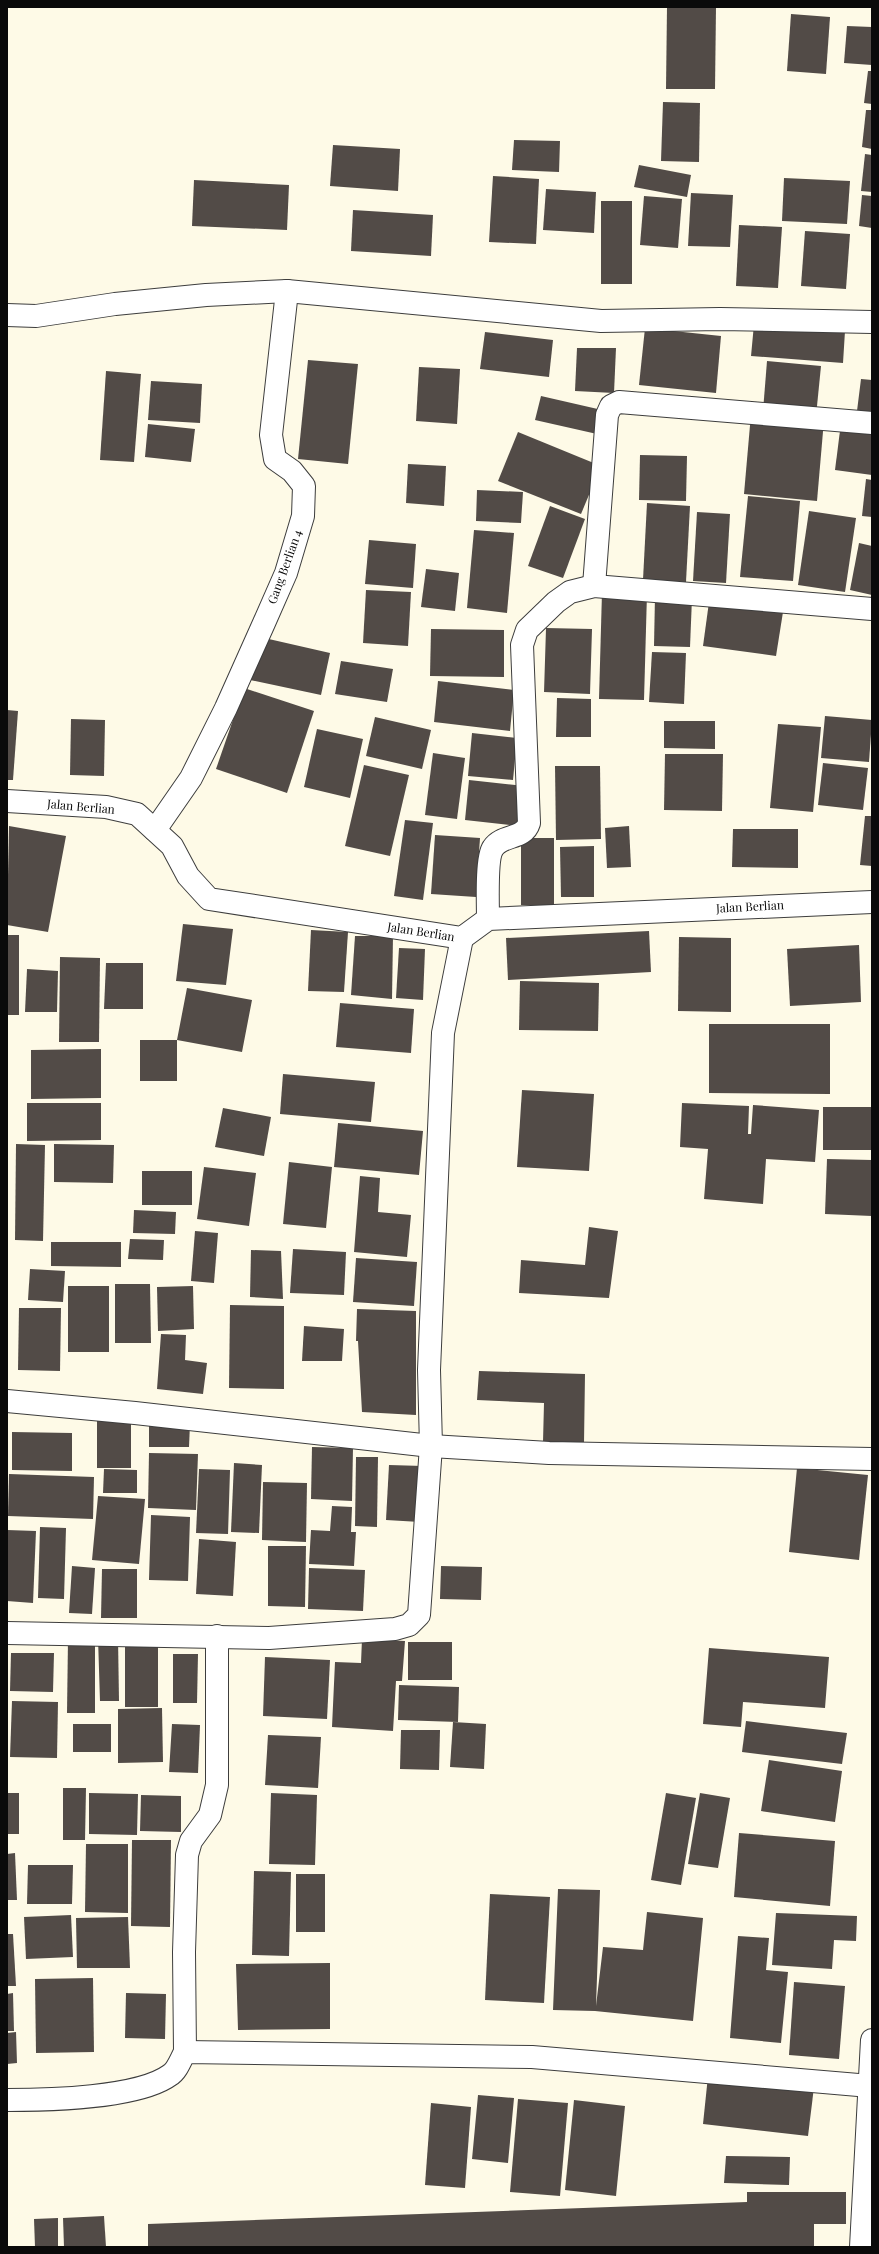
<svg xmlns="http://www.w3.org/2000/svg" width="879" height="2254" viewBox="0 0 879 2254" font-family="'Playfair Display',serif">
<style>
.building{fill:#524b47}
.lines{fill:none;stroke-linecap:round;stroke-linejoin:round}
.minor-casing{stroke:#3d3d3d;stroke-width:24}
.minor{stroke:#fff;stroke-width:22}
.labels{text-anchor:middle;stroke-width:4;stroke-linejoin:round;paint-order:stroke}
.street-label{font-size:12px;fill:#0a0a0a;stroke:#fff}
</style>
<rect width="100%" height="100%" fill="#fefae7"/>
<g class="building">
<path d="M667 7H716L715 89H666Z"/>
<path d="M791 14 830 17 826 74 787 71Z"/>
<path d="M847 26 872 27V65L844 63Z"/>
<path d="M868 71H872V104L864 103Z"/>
<path d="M663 102 700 103 699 162 661 161Z"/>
<path d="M866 110H872V149L862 147Z"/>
<path d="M514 140 560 141 559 172 512 170Z"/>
<path d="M333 145 400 149 398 191 330 186Z"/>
<path d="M865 154 872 155V192L861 191Z"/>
<path d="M639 165 691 175 687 197 634 187Z"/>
<path d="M493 176 539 179 536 244 489 242Z"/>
<path d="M784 178 850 181 847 224 782 221Z"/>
<path d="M194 180 289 185 287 230 192 226Z"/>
<path d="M546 189 596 192 594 233 543 230Z"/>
<path d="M691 193 733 195 730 247 688 246Z"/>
<path d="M862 195 872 196V228L859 226Z"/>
<path d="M644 196 682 199 678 248 640 245Z"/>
<rect x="601" y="201" width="31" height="83"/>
<path d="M353 210 433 215 431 256 351 251Z"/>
<path d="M739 225 782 227 778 288 736 286Z"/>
<path d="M805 231 850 234 846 289 801 286Z"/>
<path d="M754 324 845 331 843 363 751 356Z"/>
<path d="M645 328 721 336 716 393 639 385Z"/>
<path d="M485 332 553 340 549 377 480 369Z"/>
<path d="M577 348H616L614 393 575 391Z"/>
<path d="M308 360 358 364 348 464 298 459Z"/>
<path d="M767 361 821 366 816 416 763 411Z"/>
<path d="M419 367 460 369 457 424 416 421Z"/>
<path d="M106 371 141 374 134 462 100 460Z"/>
<path d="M861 379 872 380V413L857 411Z"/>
<path d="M151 381 202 384 200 423 148 420Z"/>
<path d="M541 396 602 410 597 434 535 420Z"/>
<path d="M751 414 824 420 817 501 744 494Z"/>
<path d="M841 423 872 426V475L835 470Z"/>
<path d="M148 424 195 429 191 462 145 457Z"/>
<path d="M518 432 601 466 581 514 498 481Z"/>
<path d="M640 455 687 456 686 501 639 500Z"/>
<path d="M408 464 446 466 444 506 406 503Z"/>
<path d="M866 479 872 480V517L862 516Z"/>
<path d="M477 490 523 492 521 523 476 521Z"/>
<path d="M748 496 800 501 793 581 740 577Z"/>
<path d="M647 503 690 506 686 582 643 580Z"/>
<path d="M550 506 585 519 563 578 528 566Z"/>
<path d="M809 511 856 518 845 592 798 585Z"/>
<path d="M697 512 730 514 726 583 693 581Z"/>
<path d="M474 530 514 533 507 613 467 608Z"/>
<path d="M369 540 416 544 413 588 365 584Z"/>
<path d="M859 543 872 546V595L850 590Z"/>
<path d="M426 569 459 573 455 611 421 607Z"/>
<path d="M366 590 411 592 408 646 363 643Z"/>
<path d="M602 592 647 593 644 700 599 699Z"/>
<path d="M655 596 692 598 690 647 654 646Z"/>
<path d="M709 602 783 612 776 656 703 646Z"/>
<path d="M546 628 592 629 590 694 544 692Z"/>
<path d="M431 629 504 630V677L430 676Z"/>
<path d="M260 637 330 653 321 695 250 680Z"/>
<path d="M652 652 686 653 684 704 649 702Z"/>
<path d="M341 661 393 669 387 702 335 694Z"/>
<path d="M438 681 514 690 510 731 434 722Z"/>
<path d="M244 688 314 711 287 793 216 769Z"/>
<path d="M557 698 591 699V737H556Z"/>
<path d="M7 710 18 711 13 780H7Z"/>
<path d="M825 716 872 720 869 762 821 758Z"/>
<path d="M375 717 431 730 422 769 366 756Z"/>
<path d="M71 719 105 720 104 776 70 775Z"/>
<path d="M664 721H715V749L664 748Z"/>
<path d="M778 724 821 727 813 812 770 808Z"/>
<path d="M317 729 363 739 350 798 304 787Z"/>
<path d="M472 733 517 738 513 780 468 776Z"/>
<path d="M433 753 465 758 457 819 425 815Z"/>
<path d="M665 754H723L722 811 664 810Z"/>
<path d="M823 763 868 768 863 810 818 805Z"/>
<path d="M364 765 409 775 390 856 345 846Z"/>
<path d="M555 766H600L601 839 556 840Z"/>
<path d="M469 780 525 786 520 826 465 820Z"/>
<path d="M865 816H872V866L860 865Z"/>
<path d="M405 820 433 823 423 900 394 896Z"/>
<path d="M9 826 66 836 48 932 7 925Z"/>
<path d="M629 826 631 867 607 868 605 828Z"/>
<path d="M733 829H798V868L732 867Z"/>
<path d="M435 835 480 838 476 897 431 894Z"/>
<rect x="521" y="838" width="33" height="67"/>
<path d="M594 846V897H561L560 847Z"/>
<path d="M183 924 233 929 226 985 176 981Z"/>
<path d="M311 930 348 932 344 992 308 991Z"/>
<path d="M649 931 651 972 508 980 506 938Z"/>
<rect x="7" y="935" width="12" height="80"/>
<path d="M355 936H393L392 999 351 995Z"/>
<path d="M679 937 731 938V1012L678 1011Z"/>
<path d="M859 945 861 1002 790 1006 787 949Z"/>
<path d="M399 948 425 949 423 1000 396 998Z"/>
<path d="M60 957 100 958 99 1042H59Z"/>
<path d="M106 963H143V1009H104Z"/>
<path d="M27 969 58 971 57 1012H25Z"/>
<path d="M520 981 599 983 598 1031 519 1030Z"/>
<path d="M187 988 252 1000 242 1052 177 1040V1081H140V1040H177Z"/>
<path d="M340 1003 414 1009 411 1053 336 1047Z"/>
<path d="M709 1024H830V1094L709 1093Z"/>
<path d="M101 1049V1098L31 1099V1050Z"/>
<path d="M283 1074 375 1082 371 1122 280 1114Z"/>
<path d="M522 1090 594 1094 589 1171 517 1167Z"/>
<path d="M27 1103H101V1140L27 1141Z"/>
<path d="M682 1103 749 1106 748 1134H751L753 1105 819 1110 815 1162 766 1159 763 1204 704 1199 708 1149 680 1147Z"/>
<rect x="823" y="1107" width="49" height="43"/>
<path d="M223 1108 271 1117 264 1156 215 1147Z"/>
<path d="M338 1123 423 1131 419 1175 334 1167Z"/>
<path d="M16 1144 45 1145 43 1241 15 1240Z"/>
<path d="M54 1144 114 1145 113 1183 54 1182Z"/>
<path d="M827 1159 872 1160V1216L825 1214Z"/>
<path d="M289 1162 332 1167 326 1228 283 1224Z"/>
<path d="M204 1167 256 1173 249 1226 197 1219Z"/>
<rect x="142" y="1171" width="50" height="34"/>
<path d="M360 1176 380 1178 378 1212 411 1215 407 1257 354 1252Z"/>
<path d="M134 1210 176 1212 175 1234 133 1233Z"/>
<path d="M589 1227 618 1231 609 1298 519 1293 521 1260 585 1265Z"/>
<path d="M195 1231 218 1233 214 1283 191 1281Z"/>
<path d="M130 1239 164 1240 163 1260 128 1259Z"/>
<path d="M51 1242H121V1267L51 1266Z"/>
<path d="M293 1249 346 1252 344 1295 290 1293Z"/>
<path d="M251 1250 281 1251 283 1299 250 1297Z"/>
<path d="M356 1258 417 1262 414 1306 353 1302Z"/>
<path d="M30 1269 65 1271 63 1302 28 1300Z"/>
<path d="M115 1284H150L151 1343H115Z"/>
<rect x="68" y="1286" width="41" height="66"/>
<path d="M193 1286 194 1329 158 1331 157 1287Z"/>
<path d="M230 1305 284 1306V1389L229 1388Z"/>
<path d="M19 1308H61L60 1371 18 1370Z"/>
<path d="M357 1309 416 1311V1415L362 1412 358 1341H356Z"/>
<path d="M304 1326 344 1329 342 1361H302Z"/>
<path d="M161 1334 186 1335 185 1360 207 1363 203 1394 157 1389Z"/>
<path d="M479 1371 585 1374 584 1443 543 1442 544 1403 477 1400Z"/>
<rect x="97" y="1418" width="34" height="50"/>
<path d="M149 1423 190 1424 189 1447H149Z"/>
<path d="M12 1432 72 1433V1471L12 1470Z"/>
<path d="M312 1447 353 1448 352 1501 311 1499Z"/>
<path d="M149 1453 198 1454 196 1510 148 1508Z"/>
<path d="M356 1457H378L377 1527 355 1526Z"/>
<path d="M234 1463 262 1465 259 1533 231 1532Z"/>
<path d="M389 1465 423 1466 420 1522 386 1520Z"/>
<path d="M797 1468 868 1475 859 1560 789 1552Z"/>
<path d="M104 1469 137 1470V1493H103Z"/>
<path d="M199 1469 230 1470 228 1534 196 1533Z"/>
<path d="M9 1474 94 1477 93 1519 8 1516Z"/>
<path d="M263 1482 307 1483 306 1542 262 1540Z"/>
<path d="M98 1496 145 1499 139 1564 92 1560Z"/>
<path d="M332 1506 352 1507 351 1532H356L354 1566 309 1564 311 1530 330 1531Z"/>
<path d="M151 1515 190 1517 188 1581 149 1580Z"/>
<path d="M40 1527 66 1528 64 1599 38 1598Z"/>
<path d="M7 1530 36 1531 33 1603 7 1601Z"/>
<path d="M199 1539 236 1542 233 1596 196 1594Z"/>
<path d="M268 1546H306L305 1607 268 1606Z"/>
<path d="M72 1566 95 1568 92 1614 69 1613Z"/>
<path d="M441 1566 482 1567 481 1600 440 1599Z"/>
<path d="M309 1568 365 1570 363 1611 308 1609Z"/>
<path d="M102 1569H137V1618H101Z"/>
<rect x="125" y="1637" width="33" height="70"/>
<path d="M98 1638H118L119 1701H100Z"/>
<path d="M68 1639H95V1713H67Z"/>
<path d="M362 1639 405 1641 402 1681H396L393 1731 332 1727 335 1662 361 1663Z"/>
<rect x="408" y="1642" width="44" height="38"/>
<path d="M709 1648 829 1657 825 1708 743 1702 741 1727 703 1724Z"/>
<path d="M11 1653H54L53 1692 10 1691Z"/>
<path d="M173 1654H198L197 1703H173Z"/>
<path d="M265 1657 330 1660 327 1719 263 1716Z"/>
<path d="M399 1685 459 1687 458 1722 398 1720Z"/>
<path d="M12 1701 58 1702 57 1758 10 1757Z"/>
<path d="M162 1708 163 1762 118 1763V1709Z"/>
<path d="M746 1721 847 1733 842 1764 742 1752Z"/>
<path d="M453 1722 486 1724 484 1769 450 1767Z"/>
<rect x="73" y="1724" width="38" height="28"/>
<path d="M172 1724 200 1725 198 1773 169 1772Z"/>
<path d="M401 1730H440L439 1770 400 1769Z"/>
<path d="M268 1735 321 1737 318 1788 265 1785Z"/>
<path d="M769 1760 842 1771 835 1822 761 1811Z"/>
<path d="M63 1788H86L85 1840H63Z"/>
<rect x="7" y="1793" width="12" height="41"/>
<path d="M89 1793 138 1794 137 1835 89 1834Z"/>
<path d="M271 1793 317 1795 315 1865 269 1864Z"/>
<path d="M666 1793 696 1798 681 1885 651 1880Z"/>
<path d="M700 1793 730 1798 718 1868 688 1864Z"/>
<path d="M141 1795 181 1796V1832L140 1831Z"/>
<path d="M739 1833 835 1841 830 1906 734 1897Z"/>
<path d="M132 1840H171L170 1927 131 1926Z"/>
<path d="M86 1844H128V1913L85 1912Z"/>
<path d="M15 1853 17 1900H7V1854Z"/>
<path d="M28 1865H73L72 1904H27Z"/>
<path d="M254 1871 291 1872 289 1956 252 1955Z"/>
<rect x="296" y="1874" width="29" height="58"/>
<path d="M558 1889 600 1890 596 2006 603 1947 643 1950 647 1912 703 1918 693 2021 595 2011 553 2010Z"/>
<path d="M490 1894 550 1897 544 2003 485 2000Z"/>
<path d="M776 1913 857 1916 856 1941 834 1940 832 1969 772 1965Z"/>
<path d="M71 1915 73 1957 26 1959 24 1917Z"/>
<path d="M128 1917 130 1968H77L76 1918Z"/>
<path d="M7 1934H13L16 1986H7Z"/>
<path d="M738 1936 769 1938 766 1970 788 1972 781 2043 730 2038Z"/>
<path d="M330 1963V2029L238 2030 236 1964Z"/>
<path d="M93 1978 94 2052 36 2053 35 1979Z"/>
<path d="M794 1982 845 1986 839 2059 789 2055Z"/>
<path d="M13 1993 14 2031H7V1994Z"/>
<path d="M126 1993 166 1994 165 2039 125 2038Z"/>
<path d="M16 2032 17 2063 7 2064V2033Z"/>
<path d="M708 2076 814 2087 808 2136 703 2124Z"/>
<path d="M478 2095 514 2098 508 2163 472 2159Z"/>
<path d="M518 2099 568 2103 560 2196 510 2192Z"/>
<path d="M574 2100 625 2106 616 2196 565 2190Z"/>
<path d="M431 2103 471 2107 465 2188 425 2185Z"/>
<path d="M726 2156 790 2157 789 2185 724 2183Z"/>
<path d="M747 2192H846V2224H814V2247H148V2224L747 2202Z"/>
<path d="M104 2216 106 2247H64L63 2218Z"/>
<path d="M58 2218V2247H35L34 2219Z"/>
</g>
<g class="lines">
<g class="minor-casing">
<g id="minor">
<path d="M7 315 36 316 115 304 206 295 287 291 601 321 720 319 872 322"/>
<path d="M594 586 607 415 611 406 619 402 872 423"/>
<path d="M7 801 106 807 137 814 172 846 188 876 209 899 462 938 488 919 872 902"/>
<path d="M155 830 191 778 226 708 264 623 286 573 303 516 304 486 292 471 275 459 271 435 287 291"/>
<path d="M488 919C488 905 486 858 493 848 502 834 524 840 529 823L522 645 527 630 556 602 570 592 594 586 872 609"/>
<path d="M7 1401 135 1413 431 1446 549 1453 872 1459"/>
<path d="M7 1633 269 1638 395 1629 409 1625 419 1615 431 1446 429 1370 443 1033 462 938"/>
<path d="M185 2052 184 1952 187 1855 191 1841 210 1815 217 1785V1636"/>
<path d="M7 2100C47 2100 139 2098 170 2075 177 2071 181 2059 185 2052L532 2057 870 2086"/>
<path d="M861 2247 872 2040"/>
</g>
</g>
<use href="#minor" class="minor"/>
</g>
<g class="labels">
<g class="street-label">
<text transform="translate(285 567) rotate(-70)" y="4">Gang Berlian 4</text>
<text transform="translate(81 807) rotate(5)" y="4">Jalan Berlian</text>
<text transform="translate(750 907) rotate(-3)" y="4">Jalan Berlian</text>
<text transform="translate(421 932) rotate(9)" y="4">Jalan Berlian</text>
</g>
</g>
<rect width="879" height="2254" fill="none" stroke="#0a0a0a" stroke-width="16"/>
</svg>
